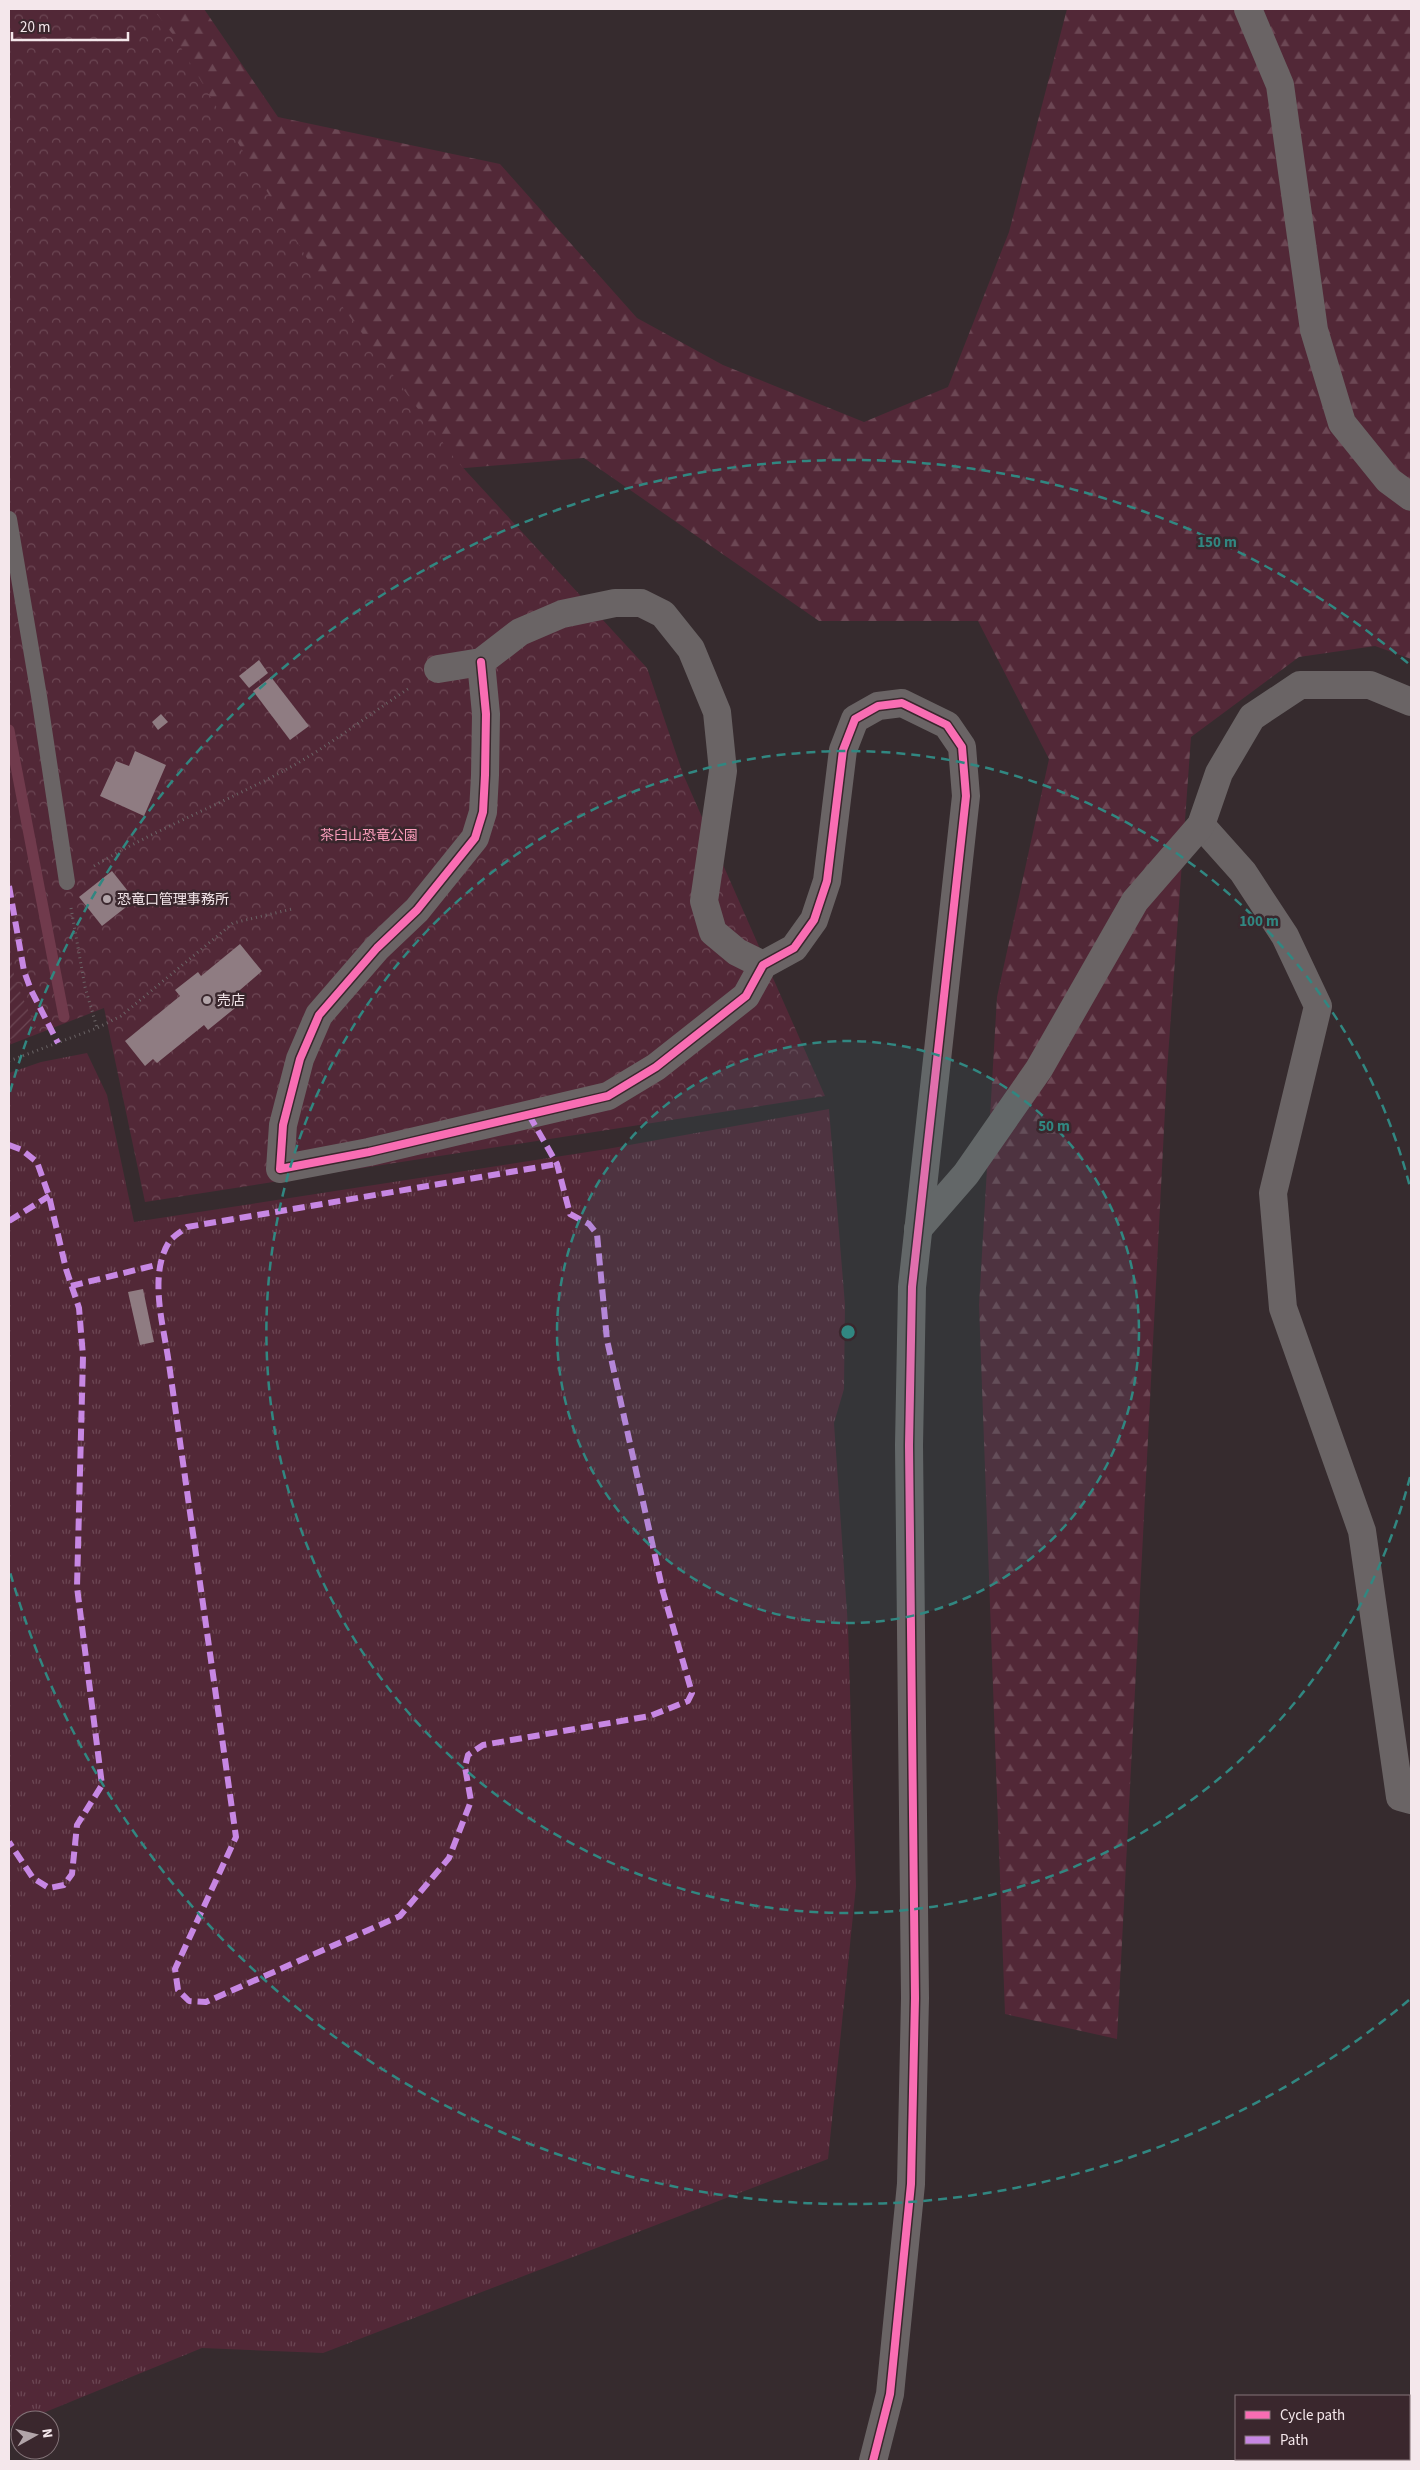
<svg xmlns="http://www.w3.org/2000/svg" width="1420" height="2470" viewBox="0 0 1420 2470" font-family="'Source Sans 3','Noto Sans JP',sans-serif">
<style>
.grass{fill:url(#grass-tufts)}
.forest{fill:url(#forest-firs)}
.park{fill:url(#park-crowns)}
.garden{fill:url(#garden-furrows)}
.lines{fill:none;stroke-linecap:round;stroke-linejoin:round}
.stream{stroke:#703a4c;stroke-width:11}
.building{fill:#8f7c82}
.path{stroke:#6b6466;stroke-width:3;stroke-dasharray:1 4;stroke-linecap:butt}
.service{stroke:#6a6465;stroke-width:16}
.minor{stroke:#6a6465;stroke-width:28}
.quiet{stroke:#c787e3;stroke-width:6;stroke-dasharray:12 6;stroke-linecap:butt}
.cycleway-casing{stroke:#3a272d;stroke-width:11}
.cycleway{stroke:#f96db3;stroke-width:8}
.ring{fill:none;stroke:#318781;stroke-width:2.5;stroke-dasharray:9 6}
.poi-dot{fill:#b2a5a9;stroke:#3a272d;stroke-width:2}
.labels{text-anchor:middle;stroke-width:5;stroke-linejoin:round;paint-order:stroke}
.park-label{font-size:14px;fill:#fb9ebc;stroke:#3a272d}
.poi-label{font-size:14px;fill:#f4e7eb;stroke:#3a272d;text-anchor:start}
.centre{fill:#318781;stroke:#3a272d;stroke-width:2.5}
.ring-label{font-size:15px;text-anchor:middle;font-weight:bold;fill:#318781;stroke:#3a272d;stroke-width:5;stroke-linejoin:round;paint-order:stroke}
</style>
<defs>
<pattern id="grass-tufts" width="24" height="20" patternUnits="userSpaceOnUse" patternTransform="scale(1.25)"><rect width="24" height="20" fill="#522837"/><path d="M3 7l-1-3M5 7V3M7 7l1-3M15 17l-1-3M17 17v-4M19 17l1-3" fill="none" stroke="#6c4754"/></pattern>
<pattern id="forest-firs" width="22" height="20" patternUnits="userSpaceOnUse" patternTransform="scale(1.25)"><rect width="22" height="20" fill="#522837"/><path d="M5 1l3.5 6h-7zM16 11l3.5 6h-7z" fill="#6c4754"/></pattern>
<pattern id="park-crowns" width="20" height="18" patternUnits="userSpaceOnUse" patternTransform="scale(1.25)"><rect width="20" height="18" fill="#522837"/><path d="M2 6a3 3 0 1 1 6 0M12 15a3 3 0 1 1 6 0" fill="none" stroke="#6c4754"/></pattern>
<pattern id="garden-furrows" width="10" height="10" patternUnits="userSpaceOnUse" patternTransform="scale(1.25)"><rect width="10" height="10" fill="#522837"/><path d="M-1 1l2-2M0 10L10 0M9 11l2-2" fill="none" stroke="#6c4754"/></pattern>
</defs>
<rect width="100%" height="100%" fill="#362b2e"/>
<path class="grass" d="M87 1053 107 1095 134 1222 607 1149 829 1109 845 1305 844 1389 834 1423 848 1627 856 1886 828 2159 323 2353 202 2348 26 2420H20V2422L9 2427V1073L41 1062Z"/>
<path class="forest" d="M9 9H204L278 117 500 164 637 318 723 365 864 422 948 387 1009 232 1067 9H1411V659L1375 646 1299 657 1191 737 1167 1071 1117 2039 1005 2014 979 1305 997 997 1049 759 978 621H819L584 458 286 483Z"/>
<path class="park" d="M9 9H153L174 36 308 260 455 459 647 668 683 774 825 1096 145 1202 104 1008 9 1045Z"/>
<path class="garden" d="M9 947 15 980 36 1028 9 1040Z"/>
<g class="lines">
<path class="stream" d="M9 730 64 1017"/>
</g>
<g class="building">
<path d="M259 660 268 673 249 688 239 676Z"/>
<path d="M271 677 309 726 290 740 253 691Z"/>
<path d="M161 714 168 722 158 730 152 722Z"/>
<path d="M135 751 166 765 144 816 100 796 116 761 129 766Z"/>
<path d="M112 871 135 900 102 926 79 897Z"/>
<path d="M240 944 262 971 233 996 240 1004 208 1030 204 1025 157 1063 153 1059 145 1066 125 1041 180 996 175 990 198 972 201 976Z"/>
<path d="M143 1289 154 1342 140 1345 128 1292Z"/>
</g>
<g class="lines">
<g class="path">
<path d="M94 866C156 829 224 803 287 769 328 747 371 713 411 687"/>
<path d="M71 908 85 987 97 1028"/>
<path d="M9 1061 97 1028 121 1016 233 923 292 909"/>
</g>
<path class="service" d="M9 519 39 696 67 882"/>
<g class="minor">
<path d="M1248 9 1280 85 1314 330 1342 423 1388 480 1411 497"/>
<path d="M481 662 486 714 485 775 483 812 475 838 417 910 377 948 319 1015 300 1059 283 1125 280 1169 369 1152 608 1096 656 1067 746 996 763 965 794 948 814 920 827 881 843 750 855 719 878 706 902 703 947 725 962 747 966 796 912 1287 909 1445 915 1998 911 2184 890 2394 873 2461"/>
<path d="M438 669 481 662 520 632 562 614 615 603H641L663 614 691 649 717 712 723 771 704 901 713 932 737 952 763 965"/>
<path d="M1201 825 1243 872 1285 936 1318 1006 1273 1193 1283 1308 1362 1531 1400 1797 1411 1800"/>
<path d="M918 1229 966 1174 1039 1069 1135 901 1201 825 1219 773 1252 717 1300 685H1370L1411 702"/>
</g>
<g class="quiet">
<path d="M9 886 24 971 31 990 58 1043"/>
<path d="M529 1115 557 1164 570 1214 589 1224 597 1234 607 1340 663 1592 692 1693 688 1701 650 1716 483 1745 468 1755 465 1767 471 1801 449 1858 400 1916 206 2002 189 2001 178 1990 175 1969 236 1837 169 1364C164 1327 148 1276 169 1242 173 1236 182 1231 187 1227L557 1164"/>
<path d="M9 1145 22 1150 37 1162 49 1196 66 1269 79 1308 83 1356 77 1587 102 1785 77 1825 72 1874 64 1885 49 1888 33 1878 9 1842"/>
<path d="M9 1221 49 1196"/>
<path d="M71 1286 160 1264"/>
<path d="M1409 2449 1411 2448"/>
<path d="M1379 2461 1385 2459"/>
</g>
<g class="cycleway-casing">
<path id="cycleway" d="M481 662 486 714 485 775 483 812 475 838 417 910 377 948 319 1015 300 1059 283 1125 280 1169 369 1152 608 1096 656 1067 746 996 763 965 794 948 814 920 827 881 843 750 855 719 878 706 902 703 947 725 962 747 966 796 912 1287 909 1445 915 1998 911 2184 890 2394 873 2461"/>
</g>
<use href="#cycleway" class="cycleway"/>
</g>
<circle cx="848" cy="1332" r="291" fill="#318781" fill-opacity=".12"/>
<g class="ring">
<circle cx="848" cy="1332" r="291"/>
<path d="M1410 1477A581 581 0 1 1 1410 1187"/>
<path d="M1409 2000A872 872 0 0 1 10 1572M10 1092A872 872 0 0 1 1409 664"/>
</g>
<g class="poi-dot">
<circle cx="107" cy="899" r="5"/>
<circle cx="207" cy="1000" r="5"/>
</g>
<g class="labels">
<g class="park-label">
<text x="369" y="840">茶臼山恐竜公園</text>
</g>
<g class="poi-label">
<text x="117" y="904">恐竜口管理事務所</text>
<text x="217" y="1005">売店</text>
</g>
</g>
<circle cx="848" cy="1332" r="8" class="centre"/>
<g class="ring-label">
<text x="1217" y="547">150 m</text>
<text x="1259" y="926">100 m</text>
<text x="1054" y="1131">50 m</text>
</g>
<rect width="1420" height="2470" fill="none" stroke="#f4e7eb" stroke-width="20"/>
<rect x="1235" y="2395" width="175" height="65" fill="#3a272d" stroke="#847479"/>
<rect x="1245" y="2411" width="25" height="8" fill="#f96db3" stroke="#847479"/>
<text x="1280" y="2420" font-size="15" fill="#f4e7eb">Cycle path</text>
<rect x="1245" y="2436" width="25" height="8" fill="#c787e3" stroke="#847479"/>
<text x="1280" y="2445" font-size="15" fill="#f4e7eb">Path</text>
<g transform="translate(35 2435) rotate(82)"><circle r="24" fill="#3a272d" stroke="#847479"/>
<path d="M0-4L9 19L0 12L-9 19Z" fill="#b2a5a9"/>
<text y="-8" font-size="14" font-weight="bold" text-anchor="middle" fill="#f4e7eb">N</text>
</g>
<path d="M12 32v8h116v-8" fill="none" stroke="#f4e7eb" stroke-width="2.5"/>
<text x="20" y="32" font-size="15" fill="#f4e7eb" stroke="#3a272d" stroke-width="4" paint-order="stroke">20 m</text>
</svg>
